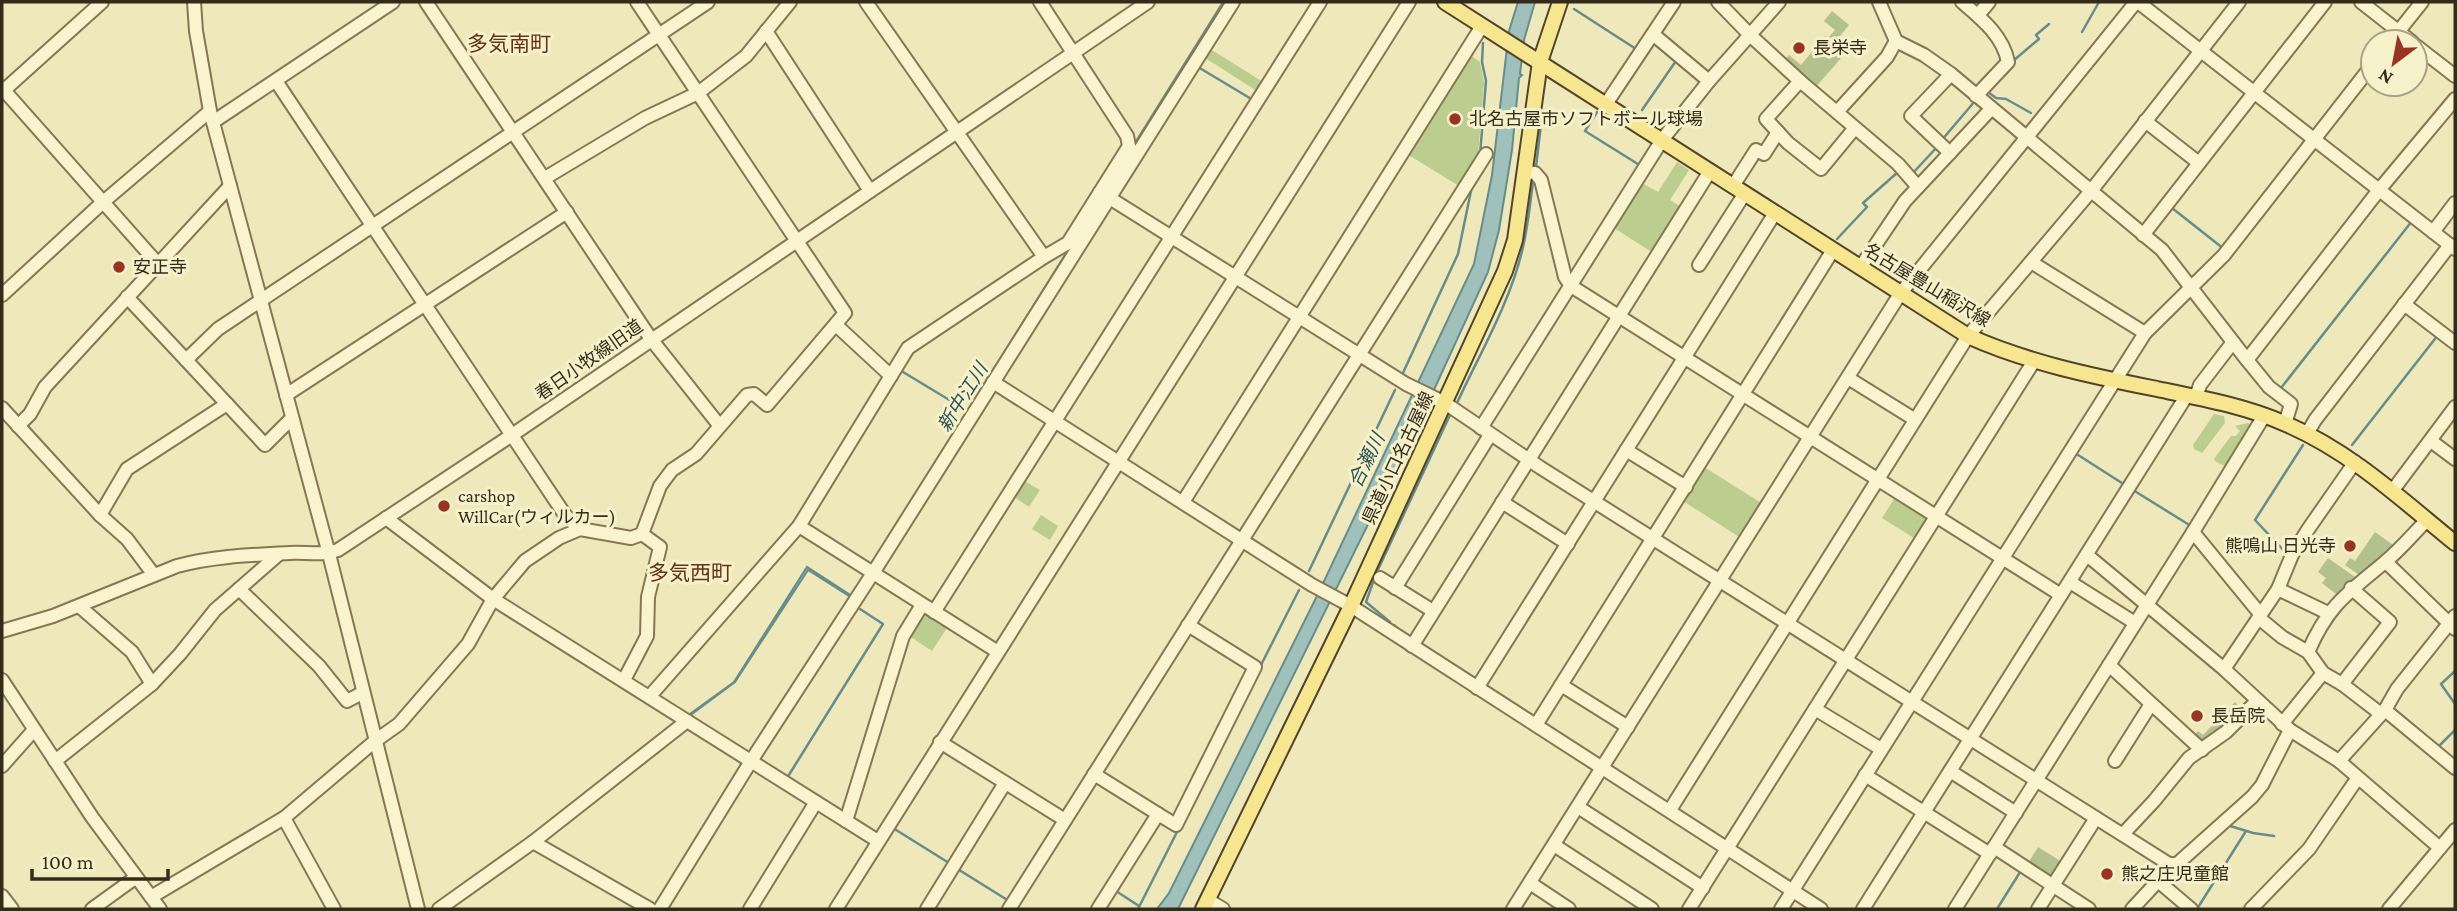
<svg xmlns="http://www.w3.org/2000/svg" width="2457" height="911" viewBox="0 0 2457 911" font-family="'Crimson Pro','Noto Sans JP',serif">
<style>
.green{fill:#bbcd8f}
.cemetery{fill:#b3c18f}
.water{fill:#9fc0bb;stroke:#678d8a;stroke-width:2}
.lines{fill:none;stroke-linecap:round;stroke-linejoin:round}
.stream{stroke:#678d8a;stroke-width:2.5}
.minor-casing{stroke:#867754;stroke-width:16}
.major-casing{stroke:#534429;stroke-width:18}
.minor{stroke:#faf4ce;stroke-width:12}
.major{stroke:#f6e68f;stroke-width:14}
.poi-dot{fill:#983522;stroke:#f6f1ca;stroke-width:2.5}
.labels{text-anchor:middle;stroke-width:6;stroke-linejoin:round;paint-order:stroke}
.poi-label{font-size:18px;fill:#352b1a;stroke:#f6f1ca;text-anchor:start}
.street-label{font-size:18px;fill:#352b1a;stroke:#f6f1ca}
.water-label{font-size:19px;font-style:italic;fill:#285155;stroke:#f6f1ca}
.quarter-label{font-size:21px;fill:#633418;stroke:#f6f1ca}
</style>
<rect width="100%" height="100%" fill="#efe8bb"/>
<g class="green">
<path d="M1207 47 1263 82 1257 91 1202 56Z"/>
<path d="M1469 54 1480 62 1484 83 1478 156 1459 186 1407 154Z"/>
<path d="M1677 162 1689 170 1670 200 1683 208 1655 254 1614 228 1642 183 1658 192Z"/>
<path d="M2214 414 2224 416 2225 423 2202 453 2194 449 2193 445Z"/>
<path d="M2248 423 2252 426 2226 467 2215 461 2214 459 2231 436H2236L2240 431 2235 426Z"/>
<path d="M1704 467 1763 504 1741 538 1683 501Z"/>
<path d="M1023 480 1040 490 1029 507 1013 496Z"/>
<path d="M1896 496 1929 517 1917 540 1882 518Z"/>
<path d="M1041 515 1058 526 1050 540 1032 529Z"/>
<path d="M925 612 948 626 932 651 908 635Z"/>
</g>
<g class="cemetery">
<path d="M1832 11 1849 25 1831 47 1842 57 1815 88 1783 62 1789 55 1801 65 1825 36 1828 38 1835 30 1824 21Z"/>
<path d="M2375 532 2396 547 2362 577 2345 565 2350 558 2355 561Z"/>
<path d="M2328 558 2358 579 2340 597 2322 583 2326 578 2318 572Z"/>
<path d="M2235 702 2244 712 2202 747 2192 738 2198 731 2203 735Z"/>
<path d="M2038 847 2062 862 2053 877 2048 878 2027 865Z"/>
</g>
<g class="water">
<path d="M1223 2H1228L854 599 808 570 735 682 688 717 687 716 734 682 807 567 852 596Z"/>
<path d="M1518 2H1535L1524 40 1520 74 1522 75 1519 78 1512 150 1499 230 1488 272 1427 405 1178 909H1157L1169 893 1317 596 1474 264 1492 175 1509 31Z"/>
</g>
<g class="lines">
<g class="stream">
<path d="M1574 9 1636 49"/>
<path d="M2082 32 2099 2"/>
<path d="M2013 61 2039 39 2036 35 2049 24"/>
<path d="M1198 67 1253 100"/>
<path d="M1988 92 1996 98 2006 99 2031 113"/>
<path d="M1642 110 1678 58"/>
<path d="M1597 112 1585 131 1641 166"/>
<path d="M1941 141 1975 101"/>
<path d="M1480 155 1486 81 1482 62 1483 43"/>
<path d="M1536 167 1541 124"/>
<path d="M1912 174 1938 146"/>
<path d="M2172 208 2224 249"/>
<path d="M1837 239 1867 207 1863 203 1898 172"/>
<path d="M903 372 966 410"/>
<path d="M1402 375 1458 254 1472 186"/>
<path d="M2281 388 2412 221"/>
<path d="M1457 403C1480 353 1511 301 1523 247 1528 225 1530 204 1533 182"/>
<path d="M2352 445 2438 335"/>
<path d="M2075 453 2125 485"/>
<path d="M2133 490 2191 526"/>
<path d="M2288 555 2255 520 2303 445"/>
<path d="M1309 571 1395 390"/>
<path d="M1390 622 1366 602 1376 574 1450 415"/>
<path d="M1394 625 1397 628"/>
<path d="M1260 667 1299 590"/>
<path d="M2455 671 2441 684 2455 704"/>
<path d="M2438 747 2455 730"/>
<path d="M787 778 883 624 857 607"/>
<path d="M2227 825 2253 833 2274 836"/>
<path d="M893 828 949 863"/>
<path d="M956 868 1009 901"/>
<path d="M1116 891 1139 906"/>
<path d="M1138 909 1178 830"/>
<path d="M1997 909 2022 869"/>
<path d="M2197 909 2246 831"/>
</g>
<g class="minor-casing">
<g id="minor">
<path d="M194 2 196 31 210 111 329 554 418 909"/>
<path d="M426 2 651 339 719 425"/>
<path d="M1040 2 1127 136 1129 146 1068 243 1044 257"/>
<path d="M1718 2 1751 36 1800 81 1898 164 1918 187"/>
<path d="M1879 2 1896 41 1924 55 1951 74 2162 250 2247 360 2269 387 2291 404 2285 424"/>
<path d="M1962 2C1982 19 2003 36 2008 62L1976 96"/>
<path d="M2138 2 2455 249"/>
<path d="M2361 2 2412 42"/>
<path d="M1978 15 1989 2"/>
<path d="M766 31 870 191"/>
<path d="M1654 35 1709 81"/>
<path d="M2390 42 2422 2"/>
<path d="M2415 45 2455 76"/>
<path d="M276 81 565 515 580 529"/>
<path d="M1800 81 1766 119 1788 143 1821 169 1854 129"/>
<path d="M2 88 158 264"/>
<path d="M2 92 102 2"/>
<path d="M1606 104 1674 2"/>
<path d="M1837 112 1887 57 1896 41"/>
<path d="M2145 121 2199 163"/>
<path d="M213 122 393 2"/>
<path d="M1950 153 1911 116 1951 74"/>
<path d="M1525 172 1535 173 1541 180 1565 277 1571 286 2061 595"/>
<path d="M545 178 645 118 698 93 746 56 790 2"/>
<path d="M1733 186 1756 150 1764 154 1778 132"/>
<path d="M1100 192 1406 384 1445 403 1541 468 2169 864H2177L2252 797 2262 785 2290 730"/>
<path d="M2433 232 2455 203"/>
<path d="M2143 235 2325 2"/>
<path d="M2031 262 2145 333"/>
<path d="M1699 265 1745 193"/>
<path d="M1860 268 1905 201 1991 109"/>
<path d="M2 295 102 203 210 111"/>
<path d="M127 297 186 360"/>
<path d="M2404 304 2455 343"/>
<path d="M836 325 891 376"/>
<path d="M2247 360 2379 190 2455 99"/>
<path d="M1848 378 1914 419"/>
<path d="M993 382 1312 585 1351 606 1821 909"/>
<path d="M286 395 567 212"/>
<path d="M2196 397 2200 385 2233 342"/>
<path d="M227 404 265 445 292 418"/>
<path d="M2 408 100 515 127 539 154 575"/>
<path d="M18 426 30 414 45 387 230 186"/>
<path d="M1481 428 1662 140 1709 81 1779 2"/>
<path d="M2307 434 2315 420 2450 245"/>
<path d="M2431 441 2455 459"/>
<path d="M1626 450 1686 487"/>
<path d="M2393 490 2455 407"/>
<path d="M1183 502 1482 26"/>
<path d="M1502 502 1568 544"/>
<path d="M100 515 127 469 227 404 186 360 218 329 708 2"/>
<path d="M386 518 493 599 878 841"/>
<path d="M799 526 998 652"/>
<path d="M2193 532 2261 615"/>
<path d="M2087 555 2224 669 2290 730 2339 761 2440 848"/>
<path d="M2386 562 2455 629"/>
<path d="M1380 578 1433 611"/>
<path d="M2070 582 2135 623"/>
<path d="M1395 588 1490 435"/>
<path d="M239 589 319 666 347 701 362 693"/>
<path d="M2278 589 2328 613"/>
<path d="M79 606 132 652 152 684"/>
<path d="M934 612 1320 2"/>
<path d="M2259 618 2282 637 2308 652"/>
<path d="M2 631 53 616 177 566C215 556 252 555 290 553 306 552 323 556 338 550L512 435 1148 2"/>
<path d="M1412 646 1710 171"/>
<path d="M2109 665 2202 750"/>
<path d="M2224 669 2278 589 2292 555 2309 528 2355 462"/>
<path d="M2 680 92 817 160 909"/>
<path d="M624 680 647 636 648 597 660 547 642 534"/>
<path d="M2342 684 2390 622 2351 588"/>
<path d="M1561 685 1628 727"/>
<path d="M1477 688 1775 213"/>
<path d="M650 696 799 526 908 348 1044 257 866 2"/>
<path d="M1815 709 1881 749"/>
<path d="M2385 710 2455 768"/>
<path d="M2381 714 2342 684 2323 673 2308 652C2329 604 2347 594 2385 562 2400 550 2413 534 2427 520"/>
<path d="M2282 724 2323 673"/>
<path d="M1536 725 1833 250"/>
<path d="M940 742 1065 820"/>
<path d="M55 761 152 684 180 654 215 610 279 554"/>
<path d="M2115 761 2151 704"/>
<path d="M2339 761 2385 710 2397 689 2455 616"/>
<path d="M2 766 33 731"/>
<path d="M1950 771 2016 813"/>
<path d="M1094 774 1158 814 1098 909"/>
<path d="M1865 775 1990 854"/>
<path d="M1578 807 1703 888"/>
<path d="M1670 810 1968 336 2091 191 2239 2"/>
<path d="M1158 814 1176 825 1255 667 1188 625"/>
<path d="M284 818 334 909"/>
<path d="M846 821 903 636 922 605"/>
<path d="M2123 834 2154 801 2189 758 2226 732 2257 701"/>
<path d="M533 842 650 909"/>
<path d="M1554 845 1652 909"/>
<path d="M1994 847 2089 909"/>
<path d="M2158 881 2191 909"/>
<path d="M1530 883 1569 909"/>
<path d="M2 896 12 909"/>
<path d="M151 897 284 818 375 741 399 724 468 644 493 599 525 561 559 538 580 529 631 538 642 534 660 486 672 470 696 454 747 395 754 394 767 405 845 313 637 2"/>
<path d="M1208 900 1223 909"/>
<path d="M92 909 135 878"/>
<path d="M439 909 533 842 687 721"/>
<path d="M660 909 751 761 873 573 1233 2"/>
<path d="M750 909 816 802"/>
<path d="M836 909 1409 2"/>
<path d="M927 909 1005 783"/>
<path d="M1009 909 1486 154"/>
<path d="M1513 909 1900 294 2136 2"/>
<path d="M1689 909 2034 361"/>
<path d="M1781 909 2145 333 2224 255 2373 64"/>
<path d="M1863 909 2187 395"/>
<path d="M1955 909 2193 532 2264 416"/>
<path d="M2038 909 2096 818"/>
<path d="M2132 909 2158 881 2159 876 2169 864"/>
<path d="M2251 909 2309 849 2357 779"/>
<path d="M2389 909 2455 830"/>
</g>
</g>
<g class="major-casing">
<g id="major">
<path d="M1445 2 1968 336C2028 363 2093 376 2157 389 2201 398 2245 406 2286 424 2351 452 2401 499 2455 543"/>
<path d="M1203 909 1351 606 1505 271 1515 240 1540 62 1560 2"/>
</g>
</g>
<use href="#minor" class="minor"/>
<use href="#major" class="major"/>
</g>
<g class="poi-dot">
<circle cx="1799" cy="48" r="7"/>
<circle cx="1455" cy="119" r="7"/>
<circle cx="119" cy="267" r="7"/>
<circle cx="444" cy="506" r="7"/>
<circle cx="2350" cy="546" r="7"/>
<circle cx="2197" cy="716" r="7"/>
<circle cx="2107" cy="874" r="7"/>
</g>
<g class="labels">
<g class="poi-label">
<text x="1813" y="54">長栄寺</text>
<text x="1469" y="125">北名古屋市ソフトボール球場</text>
<text x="133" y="273">安正寺</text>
<text x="458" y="502">carshop<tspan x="458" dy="21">WillCar(ウィルカー)</tspan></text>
<text x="2336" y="552" text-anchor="end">熊鳴山 日光寺</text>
<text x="2211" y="722">長岳院</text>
<text x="2121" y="880">熊之庄児童館</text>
</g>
<g class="street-label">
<text transform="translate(1927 285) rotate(31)" y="6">名古屋豊山稲沢線</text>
<text transform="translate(589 360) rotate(-35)" y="6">春日小牧線旧道</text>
<text transform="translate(1398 458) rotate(-65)" y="6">県道小口名古屋線</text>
</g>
<g class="water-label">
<text transform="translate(962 397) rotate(-58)" y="7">新中江川</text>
<text transform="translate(1366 460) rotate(-64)" y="7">合瀬川</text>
</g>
<g class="quarter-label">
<text x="509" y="51">多気南町</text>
<text x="690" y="580">多気西町</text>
</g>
</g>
<rect width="2457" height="911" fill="none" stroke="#352b1a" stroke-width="7"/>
<g transform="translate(2394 63) rotate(212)"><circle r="33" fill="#f6f1ca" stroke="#a9a284" stroke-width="2"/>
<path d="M0-5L12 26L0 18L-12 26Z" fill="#983522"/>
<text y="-10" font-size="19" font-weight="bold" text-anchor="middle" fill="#352b1a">N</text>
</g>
<path d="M32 869v10h136v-10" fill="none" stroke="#352b1a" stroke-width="3.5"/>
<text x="42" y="869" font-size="21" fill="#352b1a" stroke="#f6f1ca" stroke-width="5" paint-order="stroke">100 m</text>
</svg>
